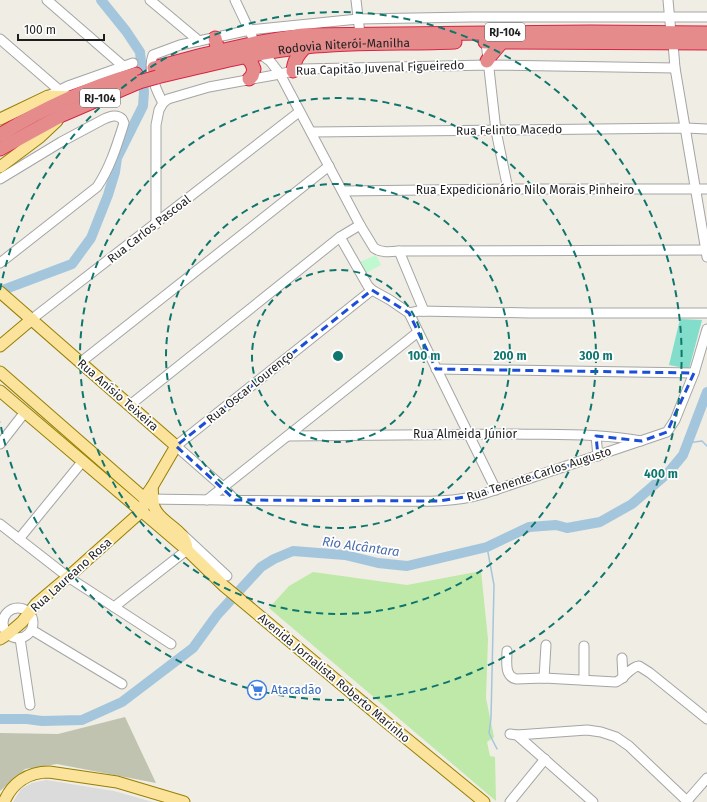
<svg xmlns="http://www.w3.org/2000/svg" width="707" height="802" viewBox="0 0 707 802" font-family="'Fira Sans',sans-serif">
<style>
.residential{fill:#dcdbdb}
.construction{fill:#c0c3af}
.grass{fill:#bee9a9}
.park{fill:#c0f9cf}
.pitch{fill:#82deca}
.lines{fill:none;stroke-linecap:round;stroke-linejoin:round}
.stream{stroke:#a4c6dc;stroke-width:1.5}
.river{stroke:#a4c6dc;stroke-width:10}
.minor-casing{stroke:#a5a5a5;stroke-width:11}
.major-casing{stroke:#977f00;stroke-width:13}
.highway-casing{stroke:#d92443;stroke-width:15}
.minor{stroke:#fff;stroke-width:9}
.major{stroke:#fbe39c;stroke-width:11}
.highway{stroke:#e68b8c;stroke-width:13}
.highway-bridge-casing{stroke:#d92443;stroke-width:15;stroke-linecap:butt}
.highway-bridge{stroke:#e68b8c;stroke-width:13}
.marked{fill:none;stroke:#1d4ed8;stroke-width:3;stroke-dasharray:8 5;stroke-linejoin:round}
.ring{fill:none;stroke:#0f766e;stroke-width:2;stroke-dasharray:7 5}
.labels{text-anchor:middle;stroke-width:3.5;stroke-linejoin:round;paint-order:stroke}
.shield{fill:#fff;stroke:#626262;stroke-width:1}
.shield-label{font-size:11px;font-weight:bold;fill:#1e1e1e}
.street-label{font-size:12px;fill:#1e1e1e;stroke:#fff}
.shop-label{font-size:12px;fill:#366cbe;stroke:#fff;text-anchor:start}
.water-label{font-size:13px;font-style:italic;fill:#4a6bad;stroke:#fff}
.centre{fill:#0f766e;stroke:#fff;stroke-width:2}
.ring-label{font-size:12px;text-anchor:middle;font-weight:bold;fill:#0f766e;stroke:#fff;stroke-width:3.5;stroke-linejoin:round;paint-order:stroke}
</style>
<rect width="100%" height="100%" fill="#efede4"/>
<path class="residential" d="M46 780 114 791 153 802H13L21 789 32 783Z"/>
<path class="construction" d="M125 717 156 783 57 764 25 769 0 791V733L58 734Z"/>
<path class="grass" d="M481 571 488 639 486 698 494 737 487 742 490 756 495 757 496 801 269 608 289 586 313 572 407 585Z"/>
<path class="park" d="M376 255 381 265 366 273 360 262Z"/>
<path class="pitch" d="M680 319 702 320 689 369 669 365Z"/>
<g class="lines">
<g class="stream">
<path d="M687 443 702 441 707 446"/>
<path d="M487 547 494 585 491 718 489 733 497 749"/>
</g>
<g class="river">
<path d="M0 291 72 264 91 238 108 195 115 172 117 158 143 106 144 92 140 52 126 31 101 0"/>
<path d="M0 719H27L42 721 82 720 122 702 193 648 217 615 261 567 274 559 293 551 345 555 378 563 407 566 487 547 529 527 556 525 567 528 600 522 632 504 668 473 683 455 707 392"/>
</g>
<g class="minor-casing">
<g id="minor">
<path d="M47 0 123 66"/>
<path d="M150 0 199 41"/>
<path d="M235 0 252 36"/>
<path d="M356 0 360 34"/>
<path d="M668 0 671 33"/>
<path d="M0 39 59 90"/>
<path d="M486 42 496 131 508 189"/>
<path d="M673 43 675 68 707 257"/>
<path d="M259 53 270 61 280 74 360 225 374 248C381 253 390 252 399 251L707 250"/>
<path d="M48 96 68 86 133 63"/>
<path d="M163 103C156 90 147 70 153 55L180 45 250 30 358 19 471 17H707"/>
<path d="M311 132 686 128 707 129"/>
<path d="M0 179 61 142 104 119C111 116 117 114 122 119L124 123C117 145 110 168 97 187L0 263"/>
<path d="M343 191 508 189H707"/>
<path d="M156 224V125L159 110 163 103 168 99 209 87 280 74 302 69 488 65 675 68"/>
<path d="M340 237 368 286 372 290 390 300 409 313 496 490"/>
<path d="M399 251 424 311"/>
<path d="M409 313 419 311 530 313H707"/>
<path d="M32 319 299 112"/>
<path d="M81 362 329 166"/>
<path d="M436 369 694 373"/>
<path d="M130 405 340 237 360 225"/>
<path d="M288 436C363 435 438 434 513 434 554 435 601 433 641 441"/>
<path d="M596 436 598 456"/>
<path d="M0 444 25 412"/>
<path d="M153 499C228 500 303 502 378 501 413 501 450 504 483 494L667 432 675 420 694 373 707 329"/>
<path d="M207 500 418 332"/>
<path d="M235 500 223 487 176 446 372 290"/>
<path d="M0 524 68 577 171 644"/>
<path d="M183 535 227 576"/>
<path d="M19 539 82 462"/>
<path d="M114 607 187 550"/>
<circle cx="18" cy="623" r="15"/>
<path d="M32 630 122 684"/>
<path d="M20 638 30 705"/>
<path d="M584 646V680"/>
<path d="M507 651C507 661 504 676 516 679L544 678 616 682C625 678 630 667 639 666L650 673 707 719"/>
<path d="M622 658 623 678"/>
<path d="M544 678 546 645"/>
<path d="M510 734 517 735 587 730 601 732 616 737 629 746 688 802"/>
<path d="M517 735 593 802"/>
<path d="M510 802 545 759"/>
<path d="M686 802 707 778"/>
</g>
</g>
<g class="major-casing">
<g id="major">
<path d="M0 119 48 96 73 97"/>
<path d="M0 167 40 137 57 121"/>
<path d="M0 292 176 446 152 487 144 498"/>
<path d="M0 346 32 319"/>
<path d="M0 372 144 498 145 503 142 511 68 577 36 604 22 622 8 634 0 639"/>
<path d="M0 391 187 550 224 586 385 721 484 802"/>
<path d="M152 487C153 494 152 503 155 509 163 525 186 529 187 549"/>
<path d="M4 802C12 783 28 772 49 772L117 782 184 802"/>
</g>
</g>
<g class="highway-casing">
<g id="highway">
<path d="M215 38 218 51"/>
<path d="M485 42 707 43"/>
<path d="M245 56 251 62 254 69 252 76 249 79"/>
<path d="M487 61 491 55 502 42"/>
<path d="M154 68 202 55 255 43 303 35 591 32 707 33"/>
<path d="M293 71C294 60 298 55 305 47"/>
<path id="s1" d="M157 77C207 65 256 52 306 47 356 42 406 44 455 42"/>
<path d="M0 135C40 110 91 86 136 74"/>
<path d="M0 149 62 115 139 82"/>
</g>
</g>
<use href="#minor" class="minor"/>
<use href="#major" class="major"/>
<use href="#highway" class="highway"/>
<g class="highway-bridge-casing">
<path id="highway-bridge" d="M139 82 157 77"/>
</g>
<use href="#highway-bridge" class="highway-bridge"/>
</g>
<path class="marked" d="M372 290 409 313 436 369 694 373 667 432 642 441 596 436 598 456 483 494 439 501 235 500 176 446Z"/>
<g class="ring">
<circle cx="338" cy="356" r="86"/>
<circle cx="338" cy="356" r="172"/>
<circle cx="338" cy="356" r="258"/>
<path d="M0 290A344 344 0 1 1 0 422"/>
</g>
<defs>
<g id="supermarket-ring" transform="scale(1)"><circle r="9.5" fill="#fff" stroke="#3f7fe0" stroke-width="1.5"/><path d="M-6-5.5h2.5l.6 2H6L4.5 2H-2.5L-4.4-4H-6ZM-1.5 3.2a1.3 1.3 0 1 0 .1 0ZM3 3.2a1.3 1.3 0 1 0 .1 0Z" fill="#3f7fe0"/></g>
</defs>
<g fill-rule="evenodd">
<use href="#supermarket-ring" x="257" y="690"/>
</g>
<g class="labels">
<g class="shield">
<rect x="485" y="23" width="40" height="18" rx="3"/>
<rect x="80" y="89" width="40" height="18" rx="3"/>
</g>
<g class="shield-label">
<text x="505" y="36">RJ-104</text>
<text x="100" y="102">RJ-104</text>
</g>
<g class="street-label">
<text dy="4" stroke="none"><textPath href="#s1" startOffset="190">Rodovia Niterói-Manilha</textPath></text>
<text transform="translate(380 68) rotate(-2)" y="4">Rua Capitão Juvenal Figueiredo</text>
<text transform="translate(509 130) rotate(-1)" y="4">Rua Felinto Macedo</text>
<text x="525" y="194">Rua Expedicionário Nilo Morais Pinheiro</text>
<text transform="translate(149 229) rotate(-38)" y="4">Rua Carlos Pascoal</text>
<text transform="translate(250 387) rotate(-39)" y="4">Rua Oscar Lourenço</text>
<text transform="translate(118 395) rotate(41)" y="4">Rua Anísio Teixeira</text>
<text x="465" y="438">Rua Almeida Júnior</text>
<text transform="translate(539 474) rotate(-18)" y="4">Rua Tenente Carlos Augusto</text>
<text transform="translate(71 575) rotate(-42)" y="4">Rua Laureano Rosa</text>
<text transform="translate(334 678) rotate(40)" y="4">Avenida Jornalista Roberto Marinho</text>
</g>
<g class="shop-label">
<text x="271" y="694">Atacadão</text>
</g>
<g class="water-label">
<text transform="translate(361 546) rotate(8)" y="5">Rio Alcântara</text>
</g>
</g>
<circle cx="338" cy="356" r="6" class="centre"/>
<g class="ring-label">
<text x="424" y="360">100 m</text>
<text x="510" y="360">200 m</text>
<text x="596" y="360">300 m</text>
<text x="661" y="478">400 m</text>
</g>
<path d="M18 34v6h86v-6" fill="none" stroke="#1e1e1e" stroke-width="2"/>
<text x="24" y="34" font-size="12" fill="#1e1e1e" stroke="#ffffff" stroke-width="3" paint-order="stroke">100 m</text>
</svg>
